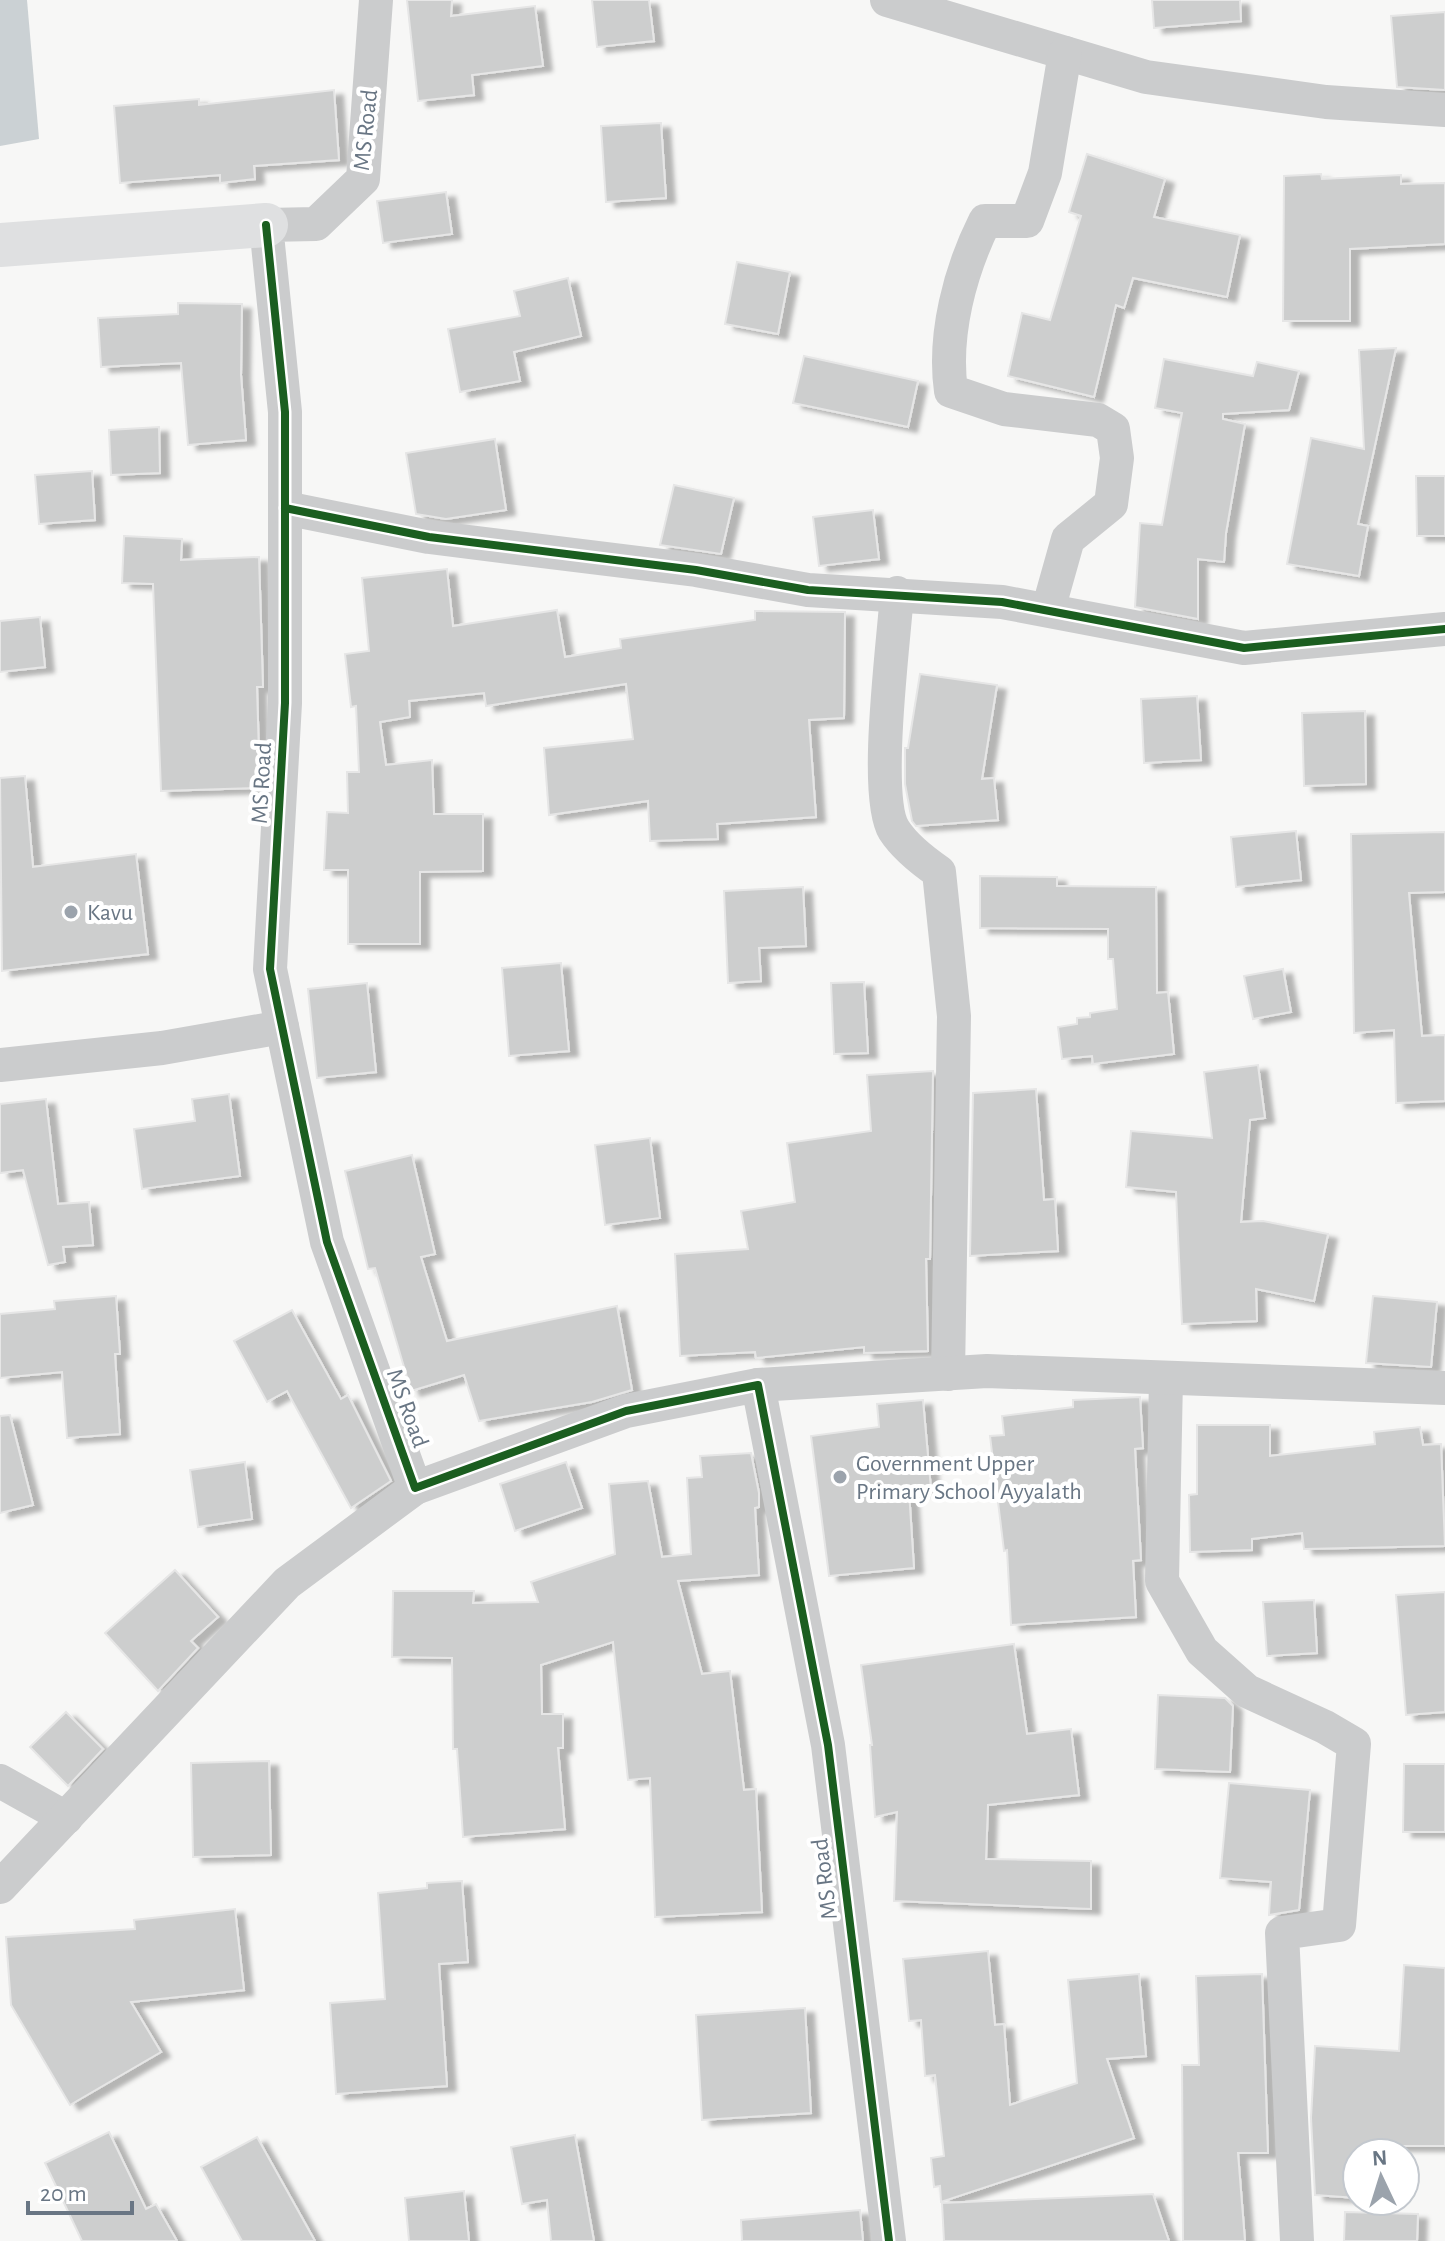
<svg xmlns="http://www.w3.org/2000/svg" width="1445" height="2241" viewBox="0 0 1445 2241" font-family="'Alegreya Sans',sans-serif">
<style>
.water{fill:#cbd1d4}
.building{fill:#cdcece;stroke:#e6e6e6;stroke-width:2;filter:url(#shadow)}
.lines{fill:none;stroke-linecap:round;stroke-linejoin:round}
.street{stroke:#cbcccd;stroke-width:34}
.secondary{stroke:#dfe0e1;stroke-width:44}
.cycleway-casing{stroke:#fff;stroke-width:13}
.cycleway{stroke:#1b5e20;stroke-width:8}
.poi-dot{fill:#9ba3ac;stroke:#fff;stroke-width:3}
.labels{text-anchor:middle;stroke-width:8;stroke-linejoin:round;paint-order:stroke}
.street-label{font-size:24px;fill:#697684;stroke:#fff}
.poi-label{font-size:24px;fill:#697684;stroke:#fff;text-anchor:start}
</style>
<defs>
<filter id="shadow"><feDropShadow dx="9" dy="5" stdDeviation="2" flood-color="#0004"/></filter>
</defs>
<rect width="100%" height="100%" fill="#f7f7f6"/>
<path class="water" d="M0 0H27L39 139 0 146Z"/>
<g class="building">
<path d="M407 0H452L451 16 535 6 543 66 472 75 474 95 418 101Z"/>
<path d="M592 0H649L654 41 597 47Z"/>
<path d="M1152 0H1240L1241 21 1154 28Z"/>
<path d="M1445 12V90L1397 87 1391 16Z"/>
<path d="M334 90 339 160 254 166 255 179 220 183V175L120 183 114 106 199 99V105Z"/>
<path d="M661 123 666 198 606 202 601 126Z"/>
<path d="M1087 154 1165 179 1154 217 1240 235 1227 297 1133 278 1124 308 1116 305 1094 397 1008 376 1022 313 1050 320 1081 216 1069 212Z"/>
<path d="M1321 174 1322 179 1401 175V184L1445 183V244L1350 249V321H1283L1284 176Z"/>
<path d="M446 192 452 234 383 243 377 201Z"/>
<path d="M737 262 790 272 778 334 725 324Z"/>
<path d="M568 278 581 336 514 352 520 381 460 392 448 329 520 316 514 291Z"/>
<path d="M178 303 242 304 241 375 246 440 188 445 181 363 101 367 98 318 178 314Z"/>
<path d="M1396 348 1358 524 1368 526 1359 576 1287 564 1311 438 1364 449 1359 350Z"/>
<path d="M804 356 918 381 908 427 793 403Z"/>
<path d="M1164 359 1253 376 1257 362 1299 371 1289 410 1223 414V419L1245 424 1226 533 1224 562 1198 559V619L1135 607 1140 523 1162 525 1182 413 1155 408Z"/>
<path d="M159 427 160 473 111 475 109 430Z"/>
<path d="M495 439 506 510 446 519 416 514 406 453Z"/>
<path d="M92 471 95 520 39 524 35 475Z"/>
<path d="M1416 476H1445V536H1417Z"/>
<path d="M674 485 734 498 721 554 660 545Z"/>
<path d="M873 510 879 559 819 566 813 517Z"/>
<path d="M124 536 182 539 181 560 259 557 263 687H257L260 788 161 791 153 584 122 583Z"/>
<path d="M447 569 453 626 557 610 565 657 621 648 620 639 755 620V611L845 612 844 718 809 720 816 817 717 824 718 839 650 841 648 801 549 815 544 748 633 739 626 684 486 706 484 693 409 701 410 717 380 722 386 765 432 760 434 814H483V871L420 872V944H348V870H324L327 812 348 813 347 772H359L356 706 351 707 345 654 369 651 362 578Z"/>
<path d="M40 617 45 667 0 672V621Z"/>
<path d="M920 674 997 685 982 779 994 778 998 820 916 826 912 821 905 784V748H908Z"/>
<path d="M1197 696 1201 760 1144 763 1141 699Z"/>
<path d="M1365 711 1366 784 1304 786 1302 713Z"/>
<path d="M25 776 33 867 136 854 148 954 2 971 0 778Z"/>
<path d="M1296 831 1301 880 1236 887 1231 837Z"/>
<path d="M1445 832V892L1409 893 1422 1036 1445 1035V1101L1396 1103 1394 1030 1354 1033 1351 834Z"/>
<path d="M980 876 1057 877V886L1156 887 1157 993 1168 992 1174 1054 1093 1064 1092 1056 1062 1059 1058 1027 1077 1024V1018L1090 1017V1013L1117 1009 1113 959H1108V929L980 928Z"/>
<path d="M803 887 806 946 759 948 761 981 728 983 724 891Z"/>
<path d="M561 963 569 1051 509 1056 502 968Z"/>
<path d="M1283 969 1291 1012 1253 1019 1244 976Z"/>
<path d="M864 982 868 1053 834 1054 831 983Z"/>
<path d="M367 983 376 1072 317 1078 308 989Z"/>
<path d="M1258 1065 1265 1118 1250 1120 1241 1222 1263 1221 1328 1234 1314 1301 1256 1289 1257 1321 1182 1324 1176 1192 1126 1187 1131 1131 1212 1138 1204 1072Z"/>
<path d="M933 1071 930 1259H926L928 1351 864 1353V1347L756 1358 755 1352 680 1356 675 1254 748 1249 741 1211 795 1202 787 1143 871 1131 867 1075Z"/>
<path d="M1036 1089 1044 1200 1055 1199 1058 1251 970 1256 973 1093Z"/>
<path d="M229 1094 240 1176 142 1189 134 1129 195 1121 192 1099Z"/>
<path d="M46 1099 58 1204 89 1202 93 1245 63 1247 65 1262 48 1265 23 1170 0 1173V1104Z"/>
<path d="M650 1138 660 1218 605 1225 595 1145Z"/>
<path d="M412 1155 435 1254 421 1257 447 1341 617 1306 632 1390 592 1402 479 1421 464 1375 411 1391 375 1268 368 1269 345 1171Z"/>
<path d="M116 1296 120 1354H115L120 1434 67 1438 62 1372 0 1378V1314L55 1309 54 1301Z"/>
<path d="M1373 1296 1437 1302 1431 1367 1366 1363Z"/>
<path d="M292 1310 341 1399 348 1395 391 1481 351 1508 287 1391 267 1402 234 1341Z"/>
<path d="M1140 1397 1143 1448 1135 1449 1141 1560 1133 1561 1136 1617 1011 1625 1007 1550 1004 1551 990 1436 1004 1435 1002 1416 1073 1407V1400Z"/>
<path d="M923 1400 931 1489 909 1491 914 1568 829 1576 811 1436 879 1427 877 1404Z"/>
<path d="M10 1415 33 1505 0 1513V1416Z"/>
<path d="M1197 1425H1270V1456L1375 1444 1374 1432 1420 1427 1423 1445 1441 1444 1445 1546 1304 1549 1302 1533 1252 1539V1550L1190 1552 1189 1495 1197 1494Z"/>
<path d="M751 1453 759 1493V1507L755 1508 759 1575 678 1581 702 1674 730 1671 744 1790 756 1789 762 1912 655 1917 650 1778 628 1780 613 1642 541 1665 542 1714H563V1748H558L565 1829 463 1837 457 1749H453L452 1658 392 1657 393 1591H474L473 1603 538 1602 531 1582 615 1554 609 1484 648 1481 662 1557 691 1554 687 1478 702 1477 700 1456Z"/>
<path d="M245 1462 252 1519 198 1527 190 1470Z"/>
<path d="M566 1462 582 1508 515 1531 500 1484Z"/>
<path d="M175 1570 218 1617 191 1641 198 1648 158 1691 105 1633Z"/>
<path d="M1445 1592V1712L1406 1715 1396 1595Z"/>
<path d="M1314 1600 1317 1653 1267 1656 1263 1602Z"/>
<path d="M1014 1644 1027 1734 1071 1729 1079 1795 988 1805 986 1859 1091 1861V1909L894 1901 897 1812 875 1817 870 1745H872L861 1665Z"/>
<path d="M1158 1695 1225 1698 1233 1706 1230 1772 1155 1769Z"/>
<path d="M66 1712 103 1749 68 1786 30 1747Z"/>
<path d="M269 1761 271 1855 193 1857 191 1763Z"/>
<path d="M1404 1764H1445V1832H1403Z"/>
<path d="M1229 1783 1310 1790 1299 1910 1269 1915 1271 1882 1220 1878Z"/>
<path d="M462 1881 468 1962 439 1964 447 2086 336 2094 330 2003 385 1999 378 1893 427 1888V1883Z"/>
<path d="M235 1909 244 1990 131 2002 161 2052 70 2105 11 2005 6 1937 135 1929 134 1920Z"/>
<path d="M988 1951 995 2025 1004 2024 1010 2105 1077 2083 1068 1980 1139 1974 1146 2056 1107 2059 1134 2138 941 2202 940 2186 934 2187 931 2158 944 2156 935 2075 925 2076 921 2020 909 2021 903 1959Z"/>
<path d="M1404 1965 1445 1968V2146H1368V2153H1357V2198L1315 2195 1311 2118 1315 2046 1399 2051Z"/>
<path d="M1262 1974 1268 2153H1238L1245 2241H1183L1182 2065H1199L1196 1976Z"/>
<path d="M805 2008 811 2113 702 2120 696 2015Z"/>
<path d="M109 2132 146 2209 156 2204 177 2241H82L45 2163Z"/>
<path d="M575 2135 594 2241H551L547 2200 522 2204 511 2147Z"/>
<path d="M257 2137 315 2241H242L201 2167Z"/>
<path d="M464 2191 469 2241H409L405 2198Z"/>
<path d="M1153 2194 1169 2241H944L942 2203Z"/>
<path d="M860 2210 863 2241H742L741 2220Z"/>
<path d="M1345 2212 1418 2214 1417 2241H1344Z"/>
</g>
<g class="lines">
<g class="street">
<path d="M376 0 363 179 316 224 266 225 285 412V703L270 969 327 1242 415 1488 626 1411 758 1385 828 1745 889 2241"/>
<path d="M887 0 1146 77 1326 102 1445 110"/>
<path d="M285 508 429 537 696 570 808 590 1002 602 1244 648 1445 629"/>
<path d="M897 593C894 640 873 796 894 830 905 847 923 861 939 872L954 1016 948 1374"/>
<path d="M1048 610 1068 539 1111 504 1117 458 1113 429 1098 420 1004 409 951 391C943 335 960 271 985 221H1027L1045 173 1065 53"/>
<path d="M0 1065 162 1048 282 1027"/>
<path d="M1166 1378 1162 1581 1202 1651 1247 1691 1325 1727 1354 1744 1339 1925 1282 1933 1297 2241"/>
<path d="M758 1385 987 1371 1445 1388"/>
<path d="M0 1781 66 1818"/>
<path d="M0 1887 287 1583 415 1488"/>
</g>
<path class="secondary" d="M0 245 266 225"/>
<g class="cycleway-casing">
<g id="cycleway">
<path d="M266 225 285 412V703L270 969 327 1242 415 1488 626 1411 758 1385 828 1745 889 2241"/>
<path d="M285 508 429 537 696 570 808 590 1002 602 1244 648 1445 629"/>
</g>
</g>
<use href="#cycleway" class="cycleway"/>
</g>
<g class="poi-dot">
<circle cx="71" cy="912" r="8"/>
<circle cx="840" cy="1477" r="8"/>
</g>
<g class="labels">
<g class="street-label">
<text transform="translate(365 130) rotate(-84)" y="8">MS Road</text>
<text transform="translate(261 783) rotate(-87)" y="8">MS Road</text>
<text transform="translate(408 1408) rotate(70)" y="8">MS Road</text>
<text transform="translate(824 1879) rotate(-97)" y="8">MS Road</text>
</g>
<g class="poi-label">
<text x="87" y="920">Kavu</text>
<text x="856" y="1471">Government Upper<tspan x="856" dy="28">Primary School Ayyalath</tspan></text>
</g>
</g>
<g transform="translate(1381 2177) rotate(356)"><circle r="38" fill="#ffffff" stroke="#c3c8ce" stroke-width="2"/>
<path d="M0-6L14 30L0 20L-14 30Z" fill="#9ba3ac"/>
<text y="-12" font-size="22" font-weight="bold" text-anchor="middle" fill="#697684">N</text>
</g>
<path d="M28 2201v12h104v-12" fill="none" stroke="#697684" stroke-width="4"/>
<text x="40" y="2201" font-size="24" fill="#697684" stroke="#ffffff" stroke-width="6" paint-order="stroke">20 m</text>
</svg>
